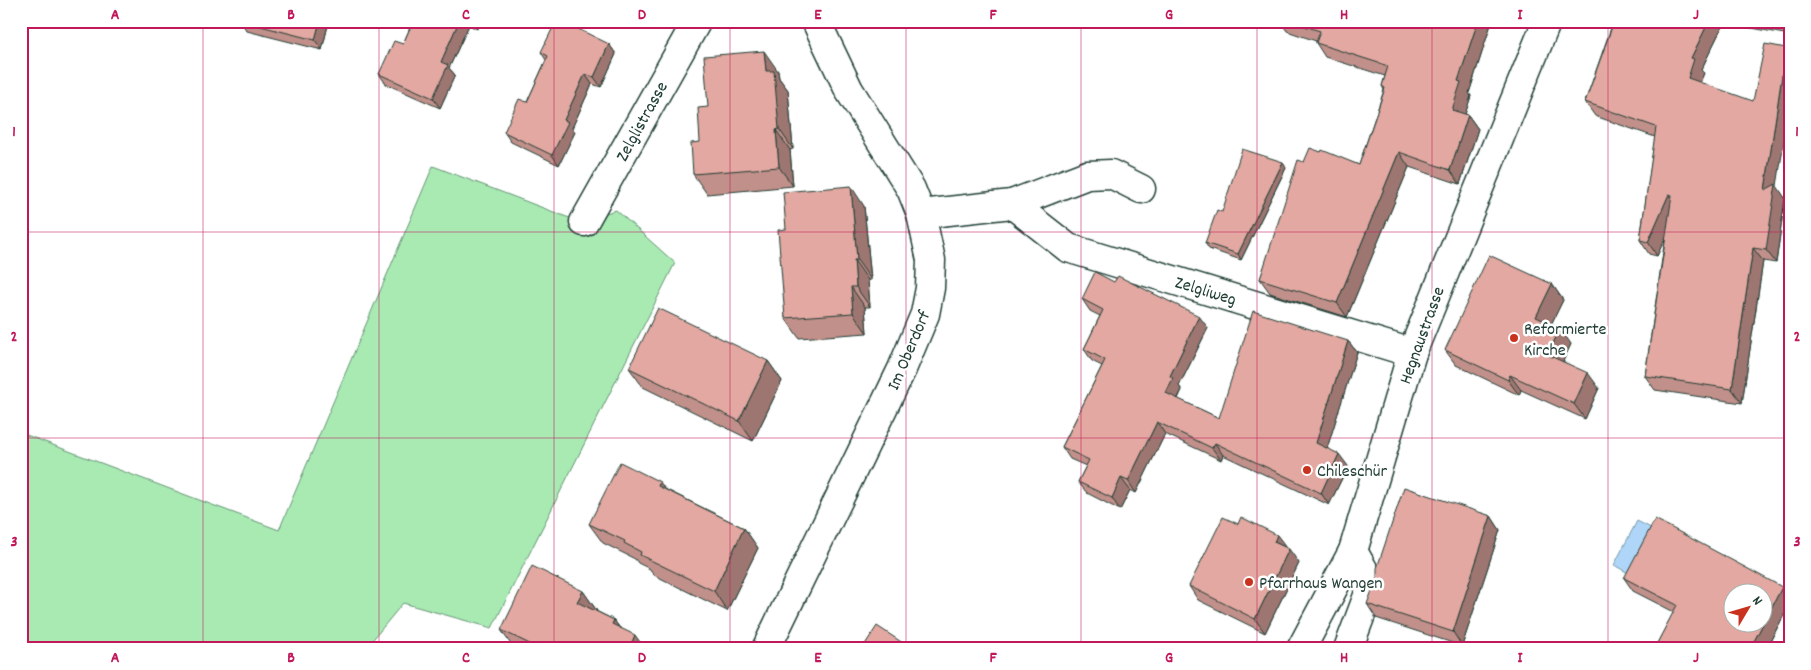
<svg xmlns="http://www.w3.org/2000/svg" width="1811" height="670" viewBox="0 0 1811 670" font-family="Dekko,sans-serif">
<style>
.green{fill:#a9eab3;stroke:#649474}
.water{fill:#afd6f9;stroke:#7599aa}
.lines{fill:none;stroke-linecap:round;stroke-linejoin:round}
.minor-casing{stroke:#1f3d34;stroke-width:31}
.tertiary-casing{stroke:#1f3d34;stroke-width:31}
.minor{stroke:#fff;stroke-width:28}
.tertiary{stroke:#fff;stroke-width:28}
.wall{fill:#c2908a;stroke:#1f3d34}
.shaded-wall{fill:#9e7671;stroke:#1f3d34}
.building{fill:#e2a8a1;stroke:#1f3d34;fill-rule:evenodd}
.grid{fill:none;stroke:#c2185b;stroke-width:1;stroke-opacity:0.55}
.poi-dot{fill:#c8321e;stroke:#fff;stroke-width:2}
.labels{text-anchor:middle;stroke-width:5;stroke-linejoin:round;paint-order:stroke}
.street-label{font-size:18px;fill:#1f3d34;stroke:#fff}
.poi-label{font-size:18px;fill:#1f3d34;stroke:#fff;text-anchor:start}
.neatline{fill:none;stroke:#c2185b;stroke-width:2}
.grid-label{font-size:16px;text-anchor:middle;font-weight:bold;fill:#c2185b}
</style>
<rect width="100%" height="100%" fill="#fff"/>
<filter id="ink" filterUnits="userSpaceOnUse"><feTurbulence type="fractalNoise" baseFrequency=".02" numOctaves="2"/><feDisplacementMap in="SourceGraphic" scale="10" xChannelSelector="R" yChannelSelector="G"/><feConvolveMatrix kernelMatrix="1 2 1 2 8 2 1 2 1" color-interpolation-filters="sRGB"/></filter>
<g filter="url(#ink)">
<path class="green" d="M433 166 593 227 599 215 616 210 675 263 492 628 403 603 365 649H21V433L279 530Z"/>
<path class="water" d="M1637 521 1659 532 1635 577 1614 565Z"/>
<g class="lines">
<g class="minor-casing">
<g id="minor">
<path d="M1012 204 1068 248 1412 353"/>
<path d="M921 214 1012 204 1087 175 1111 174 1141 189"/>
<path d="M584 222 697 21"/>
<path d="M1348 649 1372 585 1353 551"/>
</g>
</g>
<g class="tertiary-casing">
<g id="tertiary">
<path d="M766 649 902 369 925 314 930 288 931 260 921 214 911 189 849 90 816 21"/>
<path d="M1301 649 1353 551 1412 353 1547 21"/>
</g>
</g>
<use href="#minor" class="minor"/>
<use href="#tertiary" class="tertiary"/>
</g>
<g class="wall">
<path d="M240 21H329L322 50 247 31Z"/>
<path d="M413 21H481L477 29 469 25 449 68 455 75 440 108 386 84 379 74 403 44Z"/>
<path d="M1280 21H1492L1469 93 1471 96 1465 114 1468 115 1478 129 1460 184 1409 167 1347 317 1270 293 1260 279 1304 162 1321 152 1359 165 1384 90 1382 86 1385 76 1325 57 1316 43V41L1287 31Z"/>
<path d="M1608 21H1790V35L1724 23 1701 70 1704 73 1700 82 1785 198 1776 263 1763 261 1742 403 1655 390 1645 376 1665 238 1657 256 1649 254 1640 240 1655 137 1595 116 1585 102 1612 25 1609 24Z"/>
<path d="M609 44 616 54 601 87 592 84 572 128 575 132 559 165 511 142 504 132 527 102 546 60 541 52Z"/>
<path d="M778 71 779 78 788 90 793 149 790 150 793 186 707 194 693 174 700 142Z"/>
<path d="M1286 168 1241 260 1209 249 1205 243 1222 212Z"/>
<path d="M864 206 871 280H868L870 307H865L867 333 799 338 785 318 786 229Z"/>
<path d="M1552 284 1563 300 1551 324 1571 344 1563 361 1599 388 1585 419 1521 390 1519 395 1456 365 1445 350Z"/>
<path d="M1082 299 1208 328 1179 386 1182 390 1178 399 1219 418 1348 341 1357 352 1327 448 1348 466 1329 505 1223 455 1221 460 1165 434 1136 493 1130 490 1120 510 1087 493 1078 482 1086 466 1070 459 1062 447 1102 366 1092 361 1084 349 1100 316 1090 311Z"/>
<path d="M768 361 782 381 753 441 643 387 629 368Z"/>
<path d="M665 489 744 528 758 548 727 611 654 575 650 569 638 563 635 559 603 543 589 524Z"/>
<path d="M1491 516 1500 530 1462 646 1376 618 1367 604Z"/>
<path d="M1286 548 1299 563 1265 633 1198 600 1189 586Z"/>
<path d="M1624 578 1790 604 1766 649H1654L1674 612 1633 591Z"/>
<path d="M583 591 597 611H596L614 620 619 627 645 649H514L501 630Z"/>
</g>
<g class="shaded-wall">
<path d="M320 21H329L322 50 315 40Z"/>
<path d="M459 21H466L469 25 449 68 455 75 440 108 433 98 441 62Z"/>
<path d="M471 21H481L477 29Z"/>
<path d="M1478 21H1492L1469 93 1471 96 1462 124 1452 110 1458 81Z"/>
<path d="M1709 21H1723L1724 23 1701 70 1704 73 1697 91 1688 78 1691 58Z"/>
<path d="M609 44 616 54 601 87 594 77Z"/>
<path d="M1786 48 1790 53V103L1777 186 1785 198 1776 263 1766 250 1765 190Z"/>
<path d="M764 51 778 71 779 78 788 90 793 149 779 129 766 71Z"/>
<path d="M585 74 592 84 572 128 575 132 559 165 552 155 564 120Z"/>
<path d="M1468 115 1478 129 1460 184 1450 170Z"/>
<path d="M776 130 790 150 793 186 779 167Z"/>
<path d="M1399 152 1409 167 1347 317 1337 303Z"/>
<path d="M1283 162 1286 168 1241 260 1238 254Z"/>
<path d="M851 186 864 206 871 280 857 260Z"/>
<path d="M1669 194 1679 208 1657 256 1648 242Z"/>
<path d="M1753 248 1763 261 1742 403 1732 389Z"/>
<path d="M854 260 868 280 870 307 856 287Z"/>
<path d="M1552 284 1563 300 1547 333 1536 317Z"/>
<path d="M851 287 865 307 867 333 853 313Z"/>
<path d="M1199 316 1208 328 1179 386 1182 390 1174 405 1166 393 1170 376Z"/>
<path d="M1560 328 1571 344 1559 370 1548 355Z"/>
<path d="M1348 341 1357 352 1325 455 1316 443Z"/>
<path d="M768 361 782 381 753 441 739 421Z"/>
<path d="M1588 373 1599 388 1585 419 1574 404Z"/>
<path d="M1510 375 1521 390 1519 395 1508 380Z"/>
<path d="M1157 422 1165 434 1136 493 1128 481Z"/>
<path d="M1215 443 1223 455 1221 460 1212 448Z"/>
<path d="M1339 454 1348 466 1329 505 1321 493Z"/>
<path d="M1121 478 1130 490 1120 510 1112 498Z"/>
<path d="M660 482 674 502 658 486Z"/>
<path d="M1491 516 1500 530 1462 646 1453 632Z"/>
<path d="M744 528 758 548 727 611 714 591Z"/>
<path d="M1277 535 1287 548 1274 542Z"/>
<path d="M1289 549 1299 563 1265 633 1255 619Z"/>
<path d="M1782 587 1790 598V604L1766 649H1750Z"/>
<path d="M583 591 597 611 591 622 577 602Z"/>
<path d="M614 620 628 640 612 624Z"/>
<path d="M635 635 645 649H629Z"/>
</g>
<g class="building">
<path d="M241 21H320L315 40Z"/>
<path d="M413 21H459L441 62 448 65 433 98 379 74 394 41 403 44Z"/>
<path d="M556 21H562L609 44 594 77 585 74 564 120 568 122 552 155 504 132 519 99 527 102 548 56 541 52Z"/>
<path d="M1289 21H1478L1458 81 1461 82 1452 110 1468 115 1450 170 1399 152 1337 303 1260 279 1298 160 1304 162 1310 148 1321 152 1322 150 1359 165 1385 88 1382 86 1388 66 1316 43 1320 31Z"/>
<path d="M1614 21H1709L1691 58 1694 59 1688 78 1753 101 1765 44 1786 48 1765 190 1776 184 1766 250 1753 248 1732 389 1645 376 1672 195 1669 194 1648 242 1640 240 1656 127 1585 102Z"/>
<path d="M1780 21H1790V23Z"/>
<path d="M764 51 766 71H774L779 129 776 130 779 167 693 174 691 143 700 142 698 108 708 107 704 56Z"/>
<path d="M1242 149 1283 162 1238 254 1205 243 1217 210 1222 212Z"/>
<path d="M851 186 857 260H854L856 287H851L853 313 785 318 778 230 786 229 783 192Z"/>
<path d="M1489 255 1552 284 1536 317 1560 328 1548 355 1588 373 1574 404 1510 375 1508 380 1445 350Z"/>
<path d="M1095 272 1114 282 1118 276 1199 316 1170 376 1173 378 1166 393 1219 418 1253 311 1348 341 1316 443 1339 454 1321 493 1215 443 1212 448 1157 422 1128 481 1121 478 1112 498 1078 482 1089 460 1062 447 1105 360 1084 349 1103 310 1082 299Z"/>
<path d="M658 308 768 361 739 421 629 368Z"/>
<path d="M620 462 660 482 658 486 744 528 714 591 640 555 641 552 624 543 625 541 589 524Z"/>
<path d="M1404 487 1491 516 1453 632 1367 604 1377 577V568Z"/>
<path d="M1223 517 1238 524 1241 517 1277 535 1274 542 1289 549 1255 619 1189 586Z"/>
<path d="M1655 519 1782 587 1750 649H1654L1677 605 1624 578ZM1734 592H1764V622H1734Z"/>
<path d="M532 566 583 591 577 602 614 620 612 624 635 635 629 649H540L501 630Z"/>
<path d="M877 626 912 649H862Z"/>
</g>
</g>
<path class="grid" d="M203 21V649M379 21V649M554 21V649M730 21V649M906 21V649M1081 21V649M1257 21V649M1432 21V649M1608 21V649M21 232H1790M21 438H1790"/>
<g class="poi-dot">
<circle cx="1514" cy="338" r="5"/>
<circle cx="1307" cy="470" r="5"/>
<circle cx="1249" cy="582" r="5"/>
</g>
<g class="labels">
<g class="street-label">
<text transform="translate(641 121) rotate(-61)" y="6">Zelglistrasse</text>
<text transform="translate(1206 290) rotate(17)" y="6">Zelgliweg</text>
<text transform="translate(1421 335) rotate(-70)" y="6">Hegnaustrasse</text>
<text transform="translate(908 350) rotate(-67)" y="6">Im Oberdorf</text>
</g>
<g class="poi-label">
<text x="1524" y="334">Reformierte<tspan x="1524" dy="21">Kirche</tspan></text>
<text x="1317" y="476">Chileschür</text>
<text x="1259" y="588">Pfarrhaus Wangen</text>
</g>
</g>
<rect width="1811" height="670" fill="none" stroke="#fff" stroke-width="55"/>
<g transform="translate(1748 608) rotate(52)"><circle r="24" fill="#ffffff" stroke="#a5b1ae"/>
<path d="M0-4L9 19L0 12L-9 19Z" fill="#c8321e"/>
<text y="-8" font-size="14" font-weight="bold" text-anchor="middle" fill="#1f3d34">N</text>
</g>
<rect x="28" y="28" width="1756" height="614" class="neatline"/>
<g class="grid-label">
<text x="115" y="19">A</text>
<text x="291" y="19">B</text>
<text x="466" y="19">C</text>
<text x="642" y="19">D</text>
<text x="818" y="19">E</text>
<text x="993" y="19">F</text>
<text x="1169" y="19">G</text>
<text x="1344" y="19">H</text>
<text x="1520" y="19">I</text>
<text x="1696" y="19">J</text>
<text x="14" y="136">1</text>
<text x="1797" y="136">1</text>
<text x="14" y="341">2</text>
<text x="1797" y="341">2</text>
<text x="14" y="546">3</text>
<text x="1797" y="546">3</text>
<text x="115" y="662">A</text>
<text x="291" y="662">B</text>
<text x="466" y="662">C</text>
<text x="642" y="662">D</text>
<text x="818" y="662">E</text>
<text x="993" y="662">F</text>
<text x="1169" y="662">G</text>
<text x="1344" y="662">H</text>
<text x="1520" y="662">I</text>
<text x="1696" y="662">J</text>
</g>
</svg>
